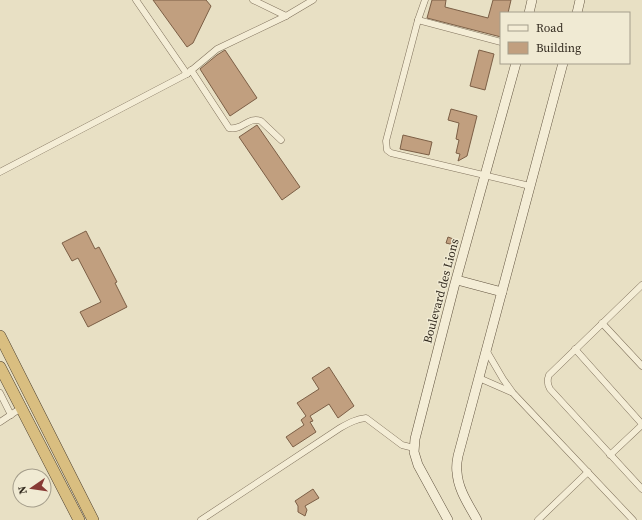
<svg xmlns="http://www.w3.org/2000/svg" width="642" height="520" viewBox="0 0 642 520" font-family="'Source Serif 4',serif">
<style>
.building{fill:#c19f7f;stroke:#7c5f46}
.lines{fill:none;stroke-linecap:round;stroke-linejoin:round}
.minor-casing{stroke:#80725d;stroke-width:7}
.secondary-casing{stroke:#625440;stroke-width:10}
.trunk-casing{stroke:#4e4131;stroke-width:12}
.minor{stroke:#f4edd6;stroke-width:6}
.secondary{stroke:#f4edd6;stroke-width:9}
.trunk{stroke:#d9be80;stroke-width:11}
.labels{text-anchor:middle;stroke-width:3;stroke-linejoin:round;paint-order:stroke}
.street-label{font-size:12px;fill:#322a1f;stroke:#f0ead3}
</style>
<rect width="100%" height="100%" fill="#e8e0c4"/>
<g class="building">
<path d="M153 0H206L211 6 193 43 187 47Z"/>
<path d="M432 0H446L445 7 488 18 493 0H511L508 13H501V37L427 18Z"/>
<path d="M225 50 257 98 230 116 200 69 217 55Z"/>
<path d="M479 50 494 54 485 90 470 86Z"/>
<path d="M451 109 477 116 467 156 458 161 460 154 456 153 459 140 456 139 459 123 448 120Z"/>
<path d="M257 125 300 187 282 200 239 137Z"/>
<path d="M403 135 432 142 429 155 400 149Z"/>
<path d="M86 231 95 249 99 247 117 282 115 283 127 307 88 327 80 312 101 302 78 258 72 261 62 243Z"/>
<path d="M448 237 456 240 454 245 446 243Z"/>
<path d="M329 367 354 406 338 418 329 404 310 416 313 421 310 422 316 432 293 447 286 437 304 425 301 420 306 416 297 403 319 389 312 378Z"/>
<path d="M313 489 319 498 305 506 307 510 305 516 298 512V506L295 501Z"/>
</g>
<g class="lines">
<g class="minor-casing">
<g id="minor">
<path d="M136 0 187 74"/>
<path d="M253 0 286 16"/>
<path d="M425 0 418 20 386 141 387 150 391 153 530 186"/>
<path d="M418 20 501 42"/>
<path d="M191 70 229 128C242 131 248 116 261 121L281 140"/>
<path d="M0 172 187 74 217 49 286 16 313 0"/>
<path d="M642 285 549 375C547 380 547 384 550 389L642 489"/>
<path d="M602 323 642 366"/>
<path d="M575 349 642 424"/>
<path d="M486 350 503 379 513 393 633 520"/>
<path d="M479 378 511 392"/>
<path d="M0 393 11 415"/>
<path d="M0 422 21 408"/>
<path d="M610 455 642 425"/>
<path d="M201 520 340 428C349 423 356 419 366 418L402 445 414 448"/>
<path d="M538 520 588 472"/>
</g>
</g>
<g class="secondary-casing">
<g id="secondary">
<path d="M529 13 532 0"/>
<path d="M577 13 580 0"/>
<path d="M457 280 502 292"/>
<path d="M448 520 418 465 414 452 415 439 454 287 516 63"/>
<path d="M477 520C469 505 458 490 457 472 456 467 457 461 458 456L563 63"/>
</g>
</g>
<g class="trunk-casing">
<g id="trunk">
<path d="M0 336 93 520"/>
<path d="M0 367 79 520"/>
</g>
</g>
<use href="#minor" class="minor"/>
<use href="#secondary" class="secondary"/>
<use href="#trunk" class="trunk"/>
</g>
<g class="labels">
<g class="street-label">
<text transform="translate(441 291) rotate(-75)" y="4">Boulevard des Lions</text>
</g>
</g>
<rect x="500" y="12" width="130" height="52" fill="#f0ead3" stroke="#a49d8b"/>
<rect x="508" y="25" width="20" height="6" fill="#f4edd6" stroke="#a49d8b"/>
<text x="536" y="32" font-size="12" fill="#322a1f">Road</text>
<rect x="508" y="42" width="20" height="12" fill="#c19f7f" stroke="#a49d8b"/>
<text x="536" y="52" font-size="12" fill="#322a1f">Building</text>
<g transform="translate(32 488) rotate(257)"><circle r="19" fill="#f0ead3" stroke="#a49d8b"/>
<path d="M0-3L7 15L0 10L-7 15Z" fill="#873a35"/>
<text y="-6" font-size="11" font-weight="bold" text-anchor="middle" fill="#322a1f">N</text>
</g>
</svg>
